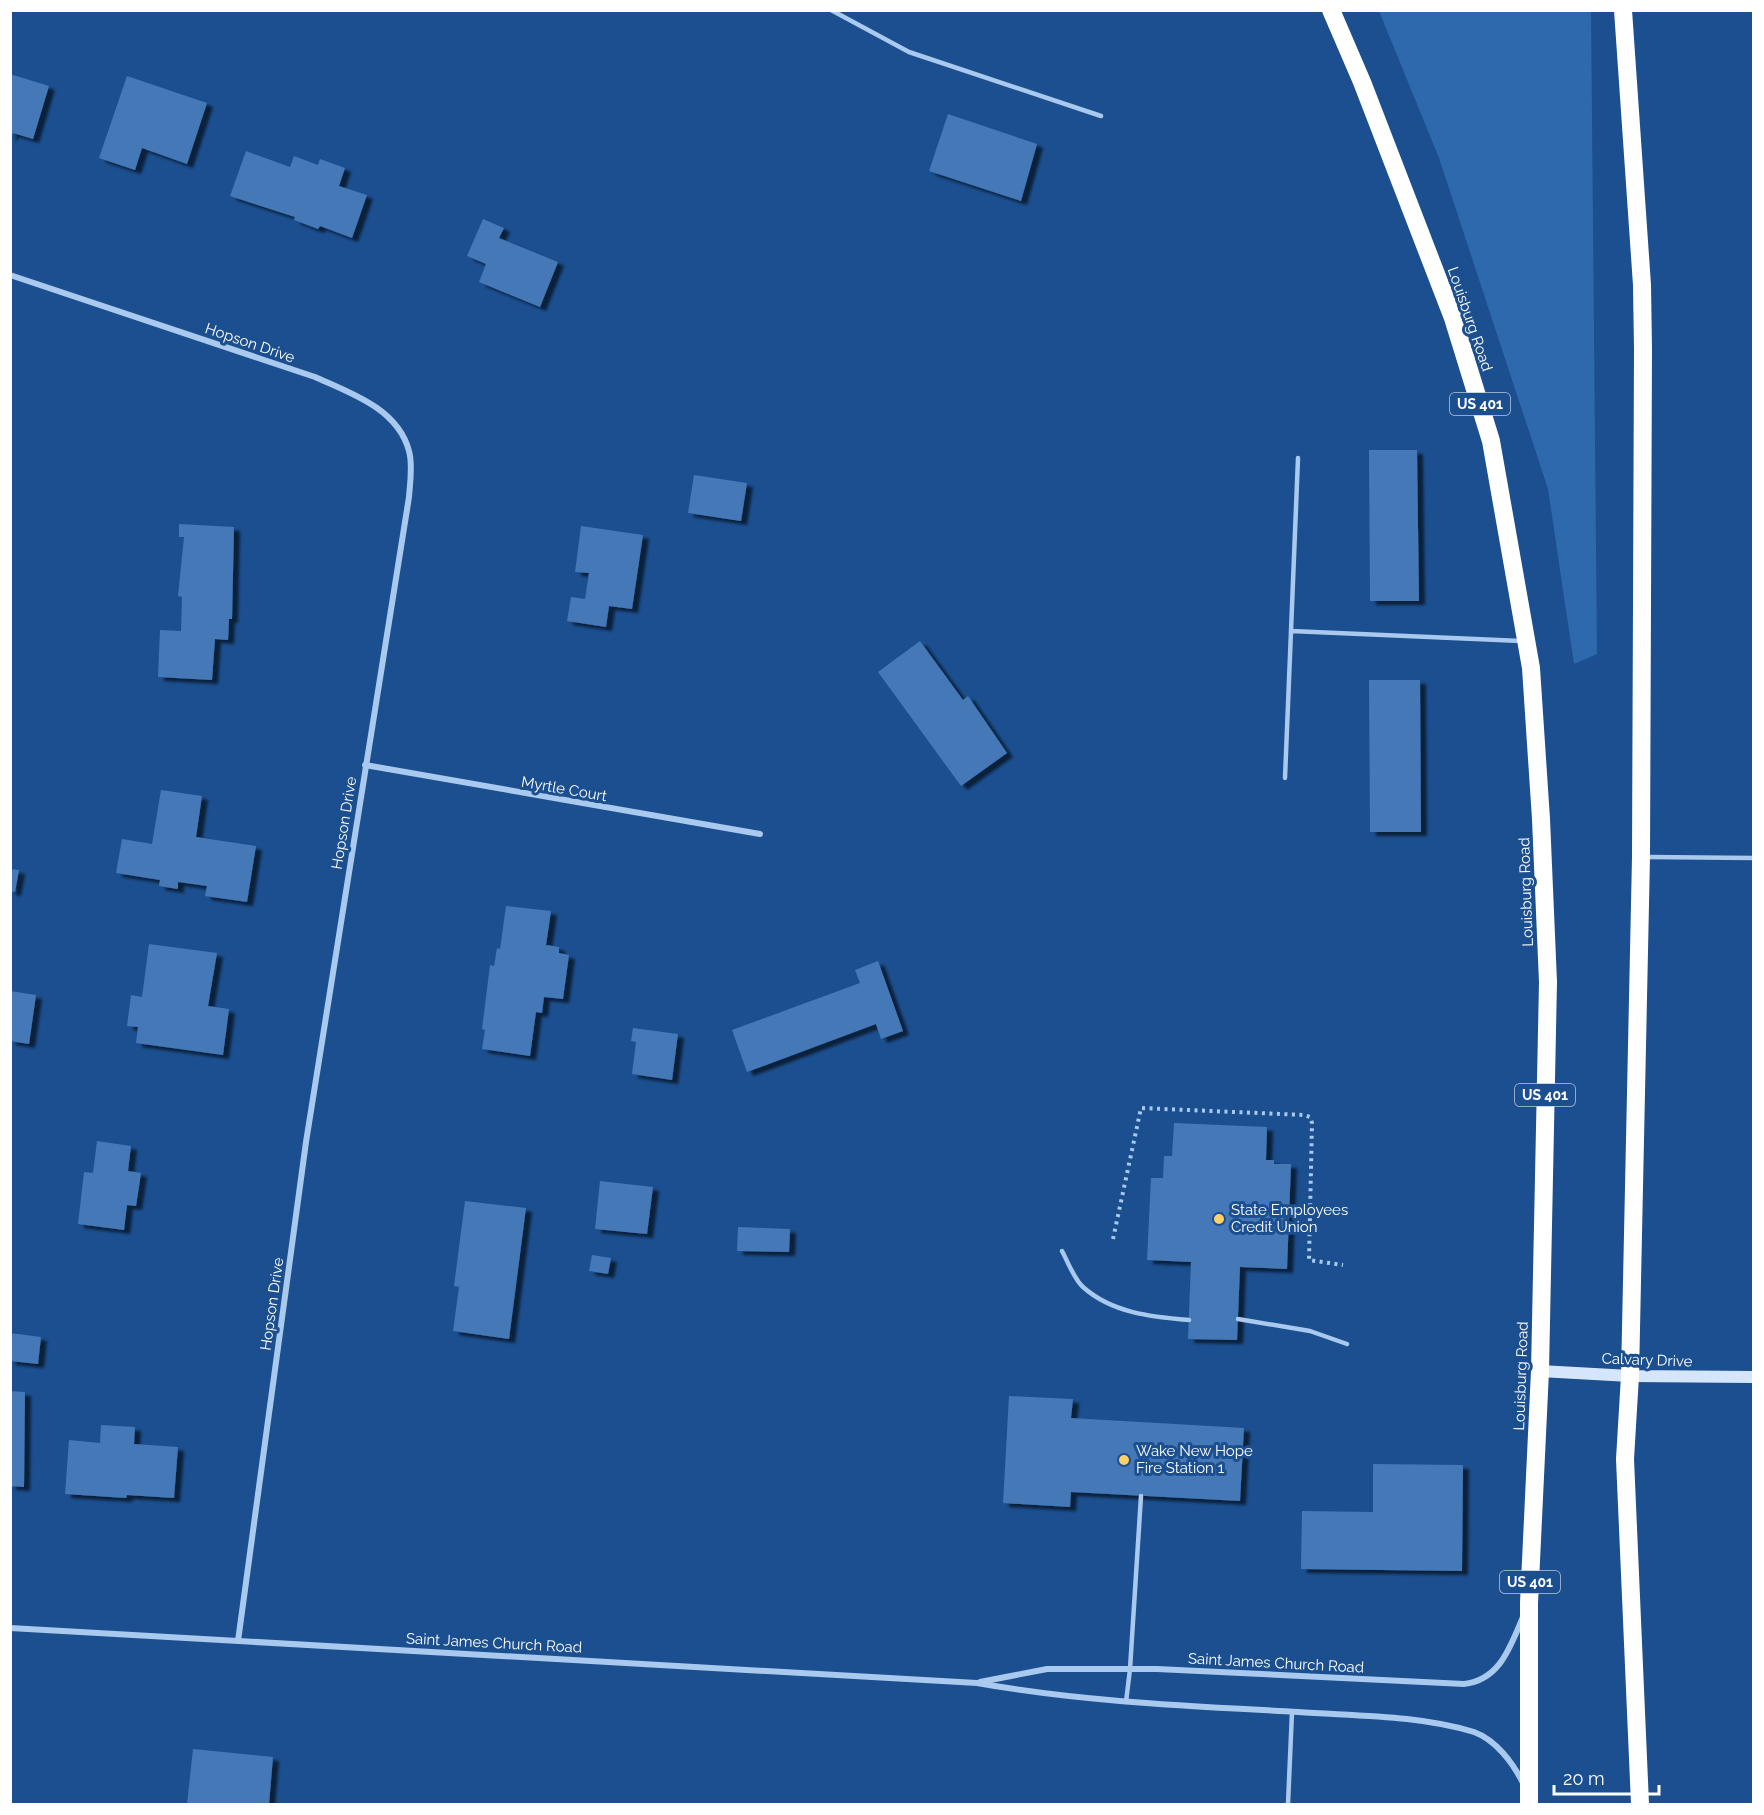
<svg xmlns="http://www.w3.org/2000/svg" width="1764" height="1815" viewBox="0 0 1764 1815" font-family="Raleway,sans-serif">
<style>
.green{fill:#2e69ad}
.building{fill:#4478b7;filter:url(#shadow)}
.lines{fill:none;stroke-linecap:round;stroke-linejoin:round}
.path{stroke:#a9c9ee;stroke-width:4;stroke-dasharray:3 4.5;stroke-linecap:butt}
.lane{stroke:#a9c9ee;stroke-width:4.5}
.street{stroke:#a9c9ee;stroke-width:6}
.secondary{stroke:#d6e6fa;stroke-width:12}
.highway{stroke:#fff;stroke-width:18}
.poi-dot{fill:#ffd166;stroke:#1b4f8f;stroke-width:2}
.labels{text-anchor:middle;stroke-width:6;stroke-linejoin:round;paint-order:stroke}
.shield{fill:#1b4f8f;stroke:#bbcadd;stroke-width:1.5}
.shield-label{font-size:14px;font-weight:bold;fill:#fff}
.street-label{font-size:15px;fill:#fff;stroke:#1b4f8f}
.poi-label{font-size:15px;fill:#fff;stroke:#1b4f8f;text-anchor:start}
</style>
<defs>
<filter id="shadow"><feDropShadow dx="6" dy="4" stdDeviation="1.5" flood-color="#0009"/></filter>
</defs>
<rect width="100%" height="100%" fill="#1b4f8f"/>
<path class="green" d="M1379 11H1591L1597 654 1574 664 1548 489 1439 158Z"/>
<g class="building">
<path d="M10 74 49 86 33 139 13 133 10 138Z"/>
<path d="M127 76 207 103 187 164 142 148 135 170 99 158Z"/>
<path d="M948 114 1037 144 1021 201 929 171Z"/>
<path d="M246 151 290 167 294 156 318 165 320 159 345 168 339 186 367 195 352 238 320 226 318 229 294 220 295 217 230 196Z"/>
<path d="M483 219 504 228 499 238 558 262 540 307 479 282 486 264 467 256Z"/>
<path d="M1369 450H1417L1419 601H1370Z"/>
<path d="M694 475 747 483 741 521 688 513Z"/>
<path d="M179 524 234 527 232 619H229L228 640 215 639 212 680 158 677 160 630 181 631 182 597 178 596 184 537H179Z"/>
<path d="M581 526 643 535 632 609 609 606 606 627 567 621 571 597 585 599 589 573 575 572Z"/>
<path d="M920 641 963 700 968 696 1007 753 961 786 878 672Z"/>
<path d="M1369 680H1420L1421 832H1370Z"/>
<path d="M161 790 202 796 196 837 256 846 247 902 205 896 207 886 178 882V889L159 886 160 880 116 873 122 839 152 844Z"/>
<path d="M10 869 19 870 15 892 10 891Z"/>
<path d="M506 906 551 911 546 945 559 947V953L569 955 563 999 544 997 542 1013 536 1012 530 1056 482 1049 485 1030 482 1029 490 965 494 966 497 948 500 949Z"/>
<path d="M149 944 217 953 208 1006 229 1009 223 1055 136 1043 138 1027 127 1026 131 995 142 997Z"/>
<path d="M878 961 903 1031 881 1039 876 1024 747 1072 732 1030 860 983 855 970Z"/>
<path d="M10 991 36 995 29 1044 10 1041Z"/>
<path d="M633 1028 678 1034 672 1080 632 1074 636 1042 631 1041Z"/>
<path d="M1174 1123 1267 1127 1266 1160H1274V1164H1291L1287 1269 1240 1267 1237 1340 1188 1339 1191 1262 1147 1260 1151 1178H1163L1164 1156H1172Z"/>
<path d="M97 1141 131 1146 128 1171 141 1173 136 1206 127 1205 124 1230 78 1224 84 1172 93 1173Z"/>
<path d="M600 1181 653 1187 647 1234 595 1229Z"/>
<path d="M465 1201 526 1208 509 1339 453 1331 459 1287 454 1286Z"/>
<path d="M738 1227 790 1229 789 1252 737 1251Z"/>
<path d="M592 1255 611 1258 608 1274 589 1271Z"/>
<path d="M10 1333 41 1337 38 1364 10 1361Z"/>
<path d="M10 1391 25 1392 24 1487 10 1486Z"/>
<path d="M1009 1396 1073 1399 1071 1418 1244 1428 1240 1501 1071 1492 1070 1507 1003 1503Z"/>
<path d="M101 1425 135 1427 134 1444 178 1447 174 1498 127 1495 126 1498 65 1494 69 1440 100 1443Z"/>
<path d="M1373 1464 1463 1465 1462 1571 1301 1569 1302 1511 1373 1512Z"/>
<path d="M193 1749 273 1757 269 1804H187Z"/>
</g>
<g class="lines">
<path class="path" d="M1113 1239 1141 1108 1304 1115 1310 1117 1312 1123 1309 1260 1343 1265"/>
<g class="lane">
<path d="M831 10 909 52 1101 116"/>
<path d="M1291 631 1298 458"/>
<path d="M1285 778 1291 631 1521 641"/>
<path d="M1647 857 1754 858"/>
<path d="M1062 1251C1068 1262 1074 1279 1083 1287 1112 1313 1152 1317 1189 1320"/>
<path d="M1238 1319 1310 1331 1347 1344"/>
<path d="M1126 1702 1130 1669 1141 1496"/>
<path d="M1288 1804 1292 1712"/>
</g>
<g class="street">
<path d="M10 275 315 377C351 393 398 409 409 451 413 465 410 483 409 497L306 1142 238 1641"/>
<path d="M365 765 760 834"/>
<path d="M10 1628 977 1683C1084 1702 1189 1706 1298 1712 1355 1716 1419 1715 1474 1732 1496 1740 1513 1763 1523 1783"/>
<path d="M980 1682 1047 1669H1157L1464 1684C1500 1680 1510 1647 1523 1617"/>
</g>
<path class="secondary" d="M1540 1371 1630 1376 1754 1377"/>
<g class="highway">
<path d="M1331 10 1362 82 1453 318 1491 441 1531 668 1541 819 1548 982 1540 1371 1529 1603V1804"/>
<path d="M1623 10 1642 285 1643 349 1641 857 1630 1376 1625 1459 1640 1804"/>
</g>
</g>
<g class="poi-dot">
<circle cx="1219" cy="1219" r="6"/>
<circle cx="1124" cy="1460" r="6"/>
</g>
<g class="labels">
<g class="shield">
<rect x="1450" y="393" width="60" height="22" rx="4.5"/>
<rect x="1515" y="1084" width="60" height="22" rx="4.5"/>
<rect x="1500" y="1571" width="60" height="22" rx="4.5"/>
</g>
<g class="shield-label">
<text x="1480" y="409">US 401</text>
<text x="1545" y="1100">US 401</text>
<text x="1530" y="1587">US 401</text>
</g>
<g class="street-label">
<text transform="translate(1470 319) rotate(71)" y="5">Louisburg Road</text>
<text transform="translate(250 343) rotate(19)" y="5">Hopson Drive</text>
<text transform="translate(564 789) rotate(10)" y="5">Myrtle Court</text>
<text transform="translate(344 823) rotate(-81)" y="5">Hopson Drive</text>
<text transform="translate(1526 892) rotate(-92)" y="5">Louisburg Road</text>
<text transform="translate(272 1304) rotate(-82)" y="5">Hopson Drive</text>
<text transform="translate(1647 1360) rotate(2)" y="5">Calvary Drive</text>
<text transform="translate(1521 1376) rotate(-88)" y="5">Louisburg Road</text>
<text transform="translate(494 1643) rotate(3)" y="5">Saint James Church Road</text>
<text transform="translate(1276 1663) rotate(3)" y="5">Saint James Church Road</text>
</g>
<g class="poi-label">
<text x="1231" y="1215">State Employees<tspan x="1231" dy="17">Credit Union</tspan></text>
<text x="1136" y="1456">Wake New Hope<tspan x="1136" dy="17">Fire Station 1</tspan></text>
</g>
</g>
<rect width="1764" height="1815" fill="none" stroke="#ffffff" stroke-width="24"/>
<path d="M1554 1785v9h105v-9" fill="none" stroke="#ffffff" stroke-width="3"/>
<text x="1563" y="1785" font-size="18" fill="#ffffff" stroke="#1b4f8f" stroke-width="4.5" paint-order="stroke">20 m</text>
</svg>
